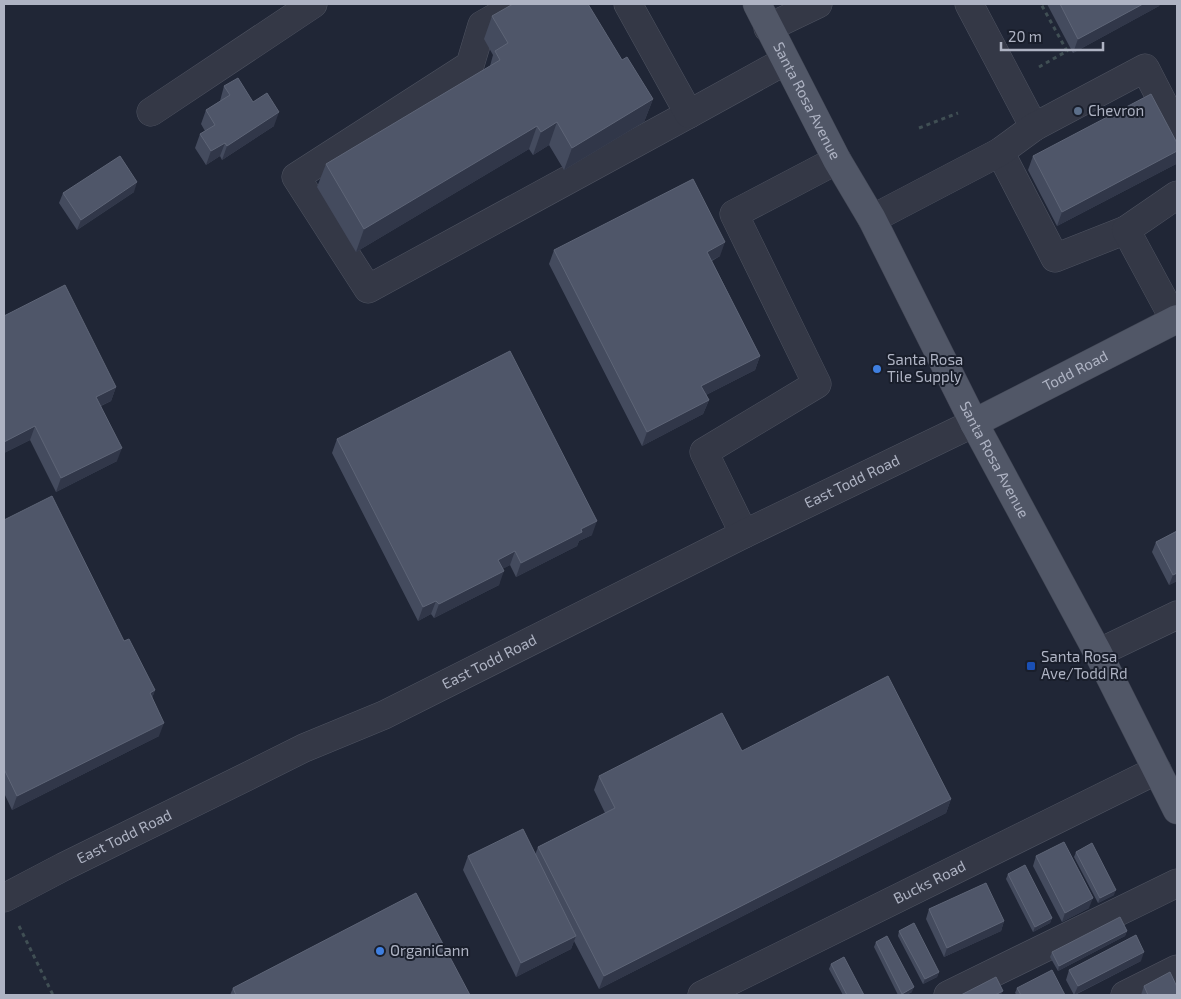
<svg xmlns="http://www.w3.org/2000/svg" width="1181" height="999" viewBox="0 0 1181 999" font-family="'Exo 2',sans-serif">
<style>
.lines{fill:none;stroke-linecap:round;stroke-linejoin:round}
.minor-casing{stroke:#4e5361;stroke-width:29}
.major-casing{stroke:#3d4250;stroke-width:29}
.path{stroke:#404f54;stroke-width:3;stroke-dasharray:4 4;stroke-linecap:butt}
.minor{stroke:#343846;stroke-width:28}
.major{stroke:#515767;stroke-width:28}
.wall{fill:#444b5e}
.shaded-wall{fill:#313749}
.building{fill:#4f5669;stroke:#5e6577}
.service-dot{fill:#5c6f8a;stroke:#191e2b;stroke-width:2}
.shop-dot{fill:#3f7fe0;stroke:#191e2b;stroke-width:2}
.transit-dot{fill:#1a4fb4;stroke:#191e2b;stroke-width:2}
.labels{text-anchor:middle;stroke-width:4;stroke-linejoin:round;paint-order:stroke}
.street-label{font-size:15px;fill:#aeb3c3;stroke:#191e2b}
.poi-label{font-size:15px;fill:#aeb3c3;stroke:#191e2b;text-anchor:start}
</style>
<rect width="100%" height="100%" fill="#202636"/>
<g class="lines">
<g class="minor-casing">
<g id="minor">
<path d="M519 4 482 25 470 65 296 177 368 289 689 114"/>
<path d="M628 4 689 114 785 61"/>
<path d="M969 4 1034 127"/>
<path d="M768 28 818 4"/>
<path d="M151 112 313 4"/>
<path d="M1000 152 1055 258 1126 230"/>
<path d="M872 219 1000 152 1034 127 1145 68 1177 130"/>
<path d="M1175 321 1126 230 1177 195"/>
<path d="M744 534 704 452 817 384 734 214 837 160"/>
<path d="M1098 653 1177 615"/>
<path id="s1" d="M4 898 63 867 250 775 304 748 384 715 744 534 974 423"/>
<path id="s2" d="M702 995 1157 770"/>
<path d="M948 995 1177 883"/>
<path d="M1125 995 1177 969"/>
</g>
</g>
<g class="major-casing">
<g id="major">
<path id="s3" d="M757 4 837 160 872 219 974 423 1098 653 1177 810"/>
<path id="s4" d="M974 423 1177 319"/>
</g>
</g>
<g class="path">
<path d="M1039 67 1067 51 1041 4"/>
<path d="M919 128 958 113"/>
<path d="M19 926 53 995"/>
</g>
<use href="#minor" class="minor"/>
<use href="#major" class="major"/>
</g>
<g class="wall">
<path d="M1047 4H1160L1159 6 1073 53Z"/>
<path d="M492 16 622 60 653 99 644 122 564 170 549 145 533 155 529 149 356 252 317 187 326 164 490 66 493 55 484 39Z"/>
<path d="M224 86 253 102 274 126 222 160 220 156 206 165 195 148 200 134 205 131 201 124 206 110 220 101Z"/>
<path d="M1177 144V159L1176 164 1057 226 1028 170 1033 156Z"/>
<path d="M134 192 77 230 59 203 63 193Z"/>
<path d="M554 250 720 256 712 261 760 356 755 370 706 395 709 400 703 414 642 446 549 264Z"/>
<path d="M4 316 116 387 111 401 101 406 117 461 56 492 30 440 4 453Z"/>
<path d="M337 439 592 535 579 541 577 546 516 577 510 565 502 569 499 585 434 618 431 614 418 621 332 453Z"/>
<path d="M4 520 124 641 155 690 152 698 159 736 12 810 4 793Z"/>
<path d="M1177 531V581L1169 585 1152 552 1156 542Z"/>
<path d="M742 751 951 799 946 813 599 989 574 941 571 949 516 977 463 870 468 856 535 855 538 847 605 813 594 790 599 776Z"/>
<path d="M1076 852 1114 895 1098 903 1074 857Z"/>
<path d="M1036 856 1089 908 1062 922 1033 866Z"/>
<path d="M1008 874 1052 918 1050 923 1033 932 1006 879Z"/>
<path d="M929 909 1004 921 1001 931 944 957 926 919Z"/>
<path d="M899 931 939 972 937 977 923 984 898 936Z"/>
<path d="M1127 931 1125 936 1058 971 1050 957 1052 952Z"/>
<path d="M876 942 912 992 906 995H898L874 947Z"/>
<path d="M1141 961 1075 995H1074L1066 980 1069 970Z"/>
<path d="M831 964 864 995H843L829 969Z"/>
<path d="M1144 986 1177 995H1141Z"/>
<path d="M233 988 470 995H230Z"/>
<path d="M1017 988 1065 995H1017L1015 993Z"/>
</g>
<g class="shaded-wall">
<path d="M1143 4H1160L1159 6 1073 53 1078 39Z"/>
<path d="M653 99 644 122 564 170 572 148Z"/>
<path d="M279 112 274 126 222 160 227 146Z"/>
<path d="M557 122 549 145 533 155 541 132Z"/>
<path d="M537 126 529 149 356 252 364 229Z"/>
<path d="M225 143 220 156 206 165 211 151Z"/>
<path d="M1177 151V159L1176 164 1057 226 1062 212Z"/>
<path d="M137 182 134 192 77 230 81 220Z"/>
<path d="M725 242 720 256 702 265 707 252Z"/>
<path d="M760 356 755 370 696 400 701 386Z"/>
<path d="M116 387 111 401 91 410 96 397Z"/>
<path d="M709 400 703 414 642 446 647 432Z"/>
<path d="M35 426 30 440 4 453V442Z"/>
<path d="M122 448 117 461 56 492 61 478Z"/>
<path d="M597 521 592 535 579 541 577 546 516 577 521 563 581 529Z"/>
<path d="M515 551 510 565 493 574 498 560Z"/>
<path d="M504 571 499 585 434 618 439 604Z"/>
<path d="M1177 573V581L1169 585 1173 575Z"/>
<path d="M436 601 431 614 418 621 423 607Z"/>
<path d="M155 690 150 704V693Z"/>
<path d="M164 723 159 736 12 810 17 796Z"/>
<path d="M951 799 946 813 599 989 604 976Z"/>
<path d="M1116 890 1114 895 1098 903 1100 898Z"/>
<path d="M1093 898 1089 908 1062 922 1065 913Z"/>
<path d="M1052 918 1050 923 1033 932 1035 927Z"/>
<path d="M1004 921 1001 931 944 957 947 948Z"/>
<path d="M1127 931 1125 936 1058 971 1059 966Z"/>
<path d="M576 936 571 949 516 977 521 963Z"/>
<path d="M1144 952 1141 961 1074 995 1078 986Z"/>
<path d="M939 972 937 977 923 984 925 979Z"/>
<path d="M914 987 912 992 906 995H901L902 994Z"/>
<path d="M1003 991 1001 995H995Z"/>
</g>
<g class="building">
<path d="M513 4H588L622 60 627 57 653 99 572 148 557 122 541 132 537 126 364 229 326 164 500 60 495 51 508 43 492 16Z"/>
<path d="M1060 4H1143L1078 39Z"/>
<path d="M238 78 253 102 267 93 279 112 227 146 225 143 211 151 200 134 215 125 206 110 230 95 224 86Z"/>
<path d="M1151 94 1177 143V151L1062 212 1033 156Z"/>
<path d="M120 156 137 182 81 220 63 193Z"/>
<path d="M693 179 725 242 707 252 760 356 701 386 709 400 647 432 554 250Z"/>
<path d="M65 285 116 387 96 397 122 448 61 478 35 426 4 442V316Z"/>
<path d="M510 351 597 521 581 529 582 532 521 563 515 551 498 560 504 571 439 604 436 601 423 607 337 439Z"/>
<path d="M52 496 124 641 129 639 155 690 150 693 164 723 17 796 4 769V520Z"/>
<path d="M1177 531V573L1173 575 1156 542Z"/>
<path d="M888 676 951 799 604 976 538 847 615 808 599 776 722 713 742 751Z"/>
<path d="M523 829 576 936 521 963 468 856Z"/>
<path d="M1064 842 1093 898 1065 913 1036 856Z"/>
<path d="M1092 843 1116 890 1100 898 1076 852Z"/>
<path d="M1025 865 1052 918 1035 927 1008 874Z"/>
<path d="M986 883 1004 921 947 948 929 909Z"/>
<path d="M416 893 470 995H236L233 988Z"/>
<path d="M1120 917 1127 931 1059 966 1052 952Z"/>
<path d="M914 923 939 972 925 979 899 931Z"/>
<path d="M1136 935 1144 952 1078 986 1069 970Z"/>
<path d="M887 936 914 987 902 994 876 942Z"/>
<path d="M844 957 864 995H847L831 964Z"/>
<path d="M1052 970 1065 995H1021L1017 988Z"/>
<path d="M1170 972 1177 987V995H1148L1144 986Z"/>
<path d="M996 977 1003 991 995 995H961Z"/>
</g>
<circle class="service-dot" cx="1078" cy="111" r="5"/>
<g class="shop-dot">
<circle cx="877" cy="369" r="5"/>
<circle cx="380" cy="951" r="5"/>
</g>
<rect class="transit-dot" x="1026" y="661" width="10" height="10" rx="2.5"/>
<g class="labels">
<g class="street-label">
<text dy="5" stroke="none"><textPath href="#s3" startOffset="109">Santa Rosa Avenue</textPath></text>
<text dy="5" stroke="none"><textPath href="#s4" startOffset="114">Todd Road</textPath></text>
<text dy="5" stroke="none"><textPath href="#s3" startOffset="514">Santa Rosa Avenue</textPath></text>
<text dy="5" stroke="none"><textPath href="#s1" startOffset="945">East Todd Road</textPath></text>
<text dy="5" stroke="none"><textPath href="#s1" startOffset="540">East Todd Road</textPath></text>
<text dy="5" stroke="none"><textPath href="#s1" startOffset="135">East Todd Road</textPath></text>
<text dy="5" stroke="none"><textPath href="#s2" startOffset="254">Bucks Road</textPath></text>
</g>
<g class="poi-label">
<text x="1088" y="116">Chevron</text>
<text x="887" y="365">Santa Rosa<tspan x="887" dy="17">Tile Supply</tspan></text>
<text x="1041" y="662">Santa Rosa<tspan x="1041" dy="17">Ave/Todd Rd</tspan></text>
<text x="390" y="956">OrganiCann</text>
</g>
</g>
<rect width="1181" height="999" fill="none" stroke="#aeb3c3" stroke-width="10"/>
<path d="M1001 42v8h102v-8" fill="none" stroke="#aeb3c3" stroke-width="2.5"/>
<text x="1008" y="42" font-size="15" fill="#aeb3c3" stroke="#191e2b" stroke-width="4" paint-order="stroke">20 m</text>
</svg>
